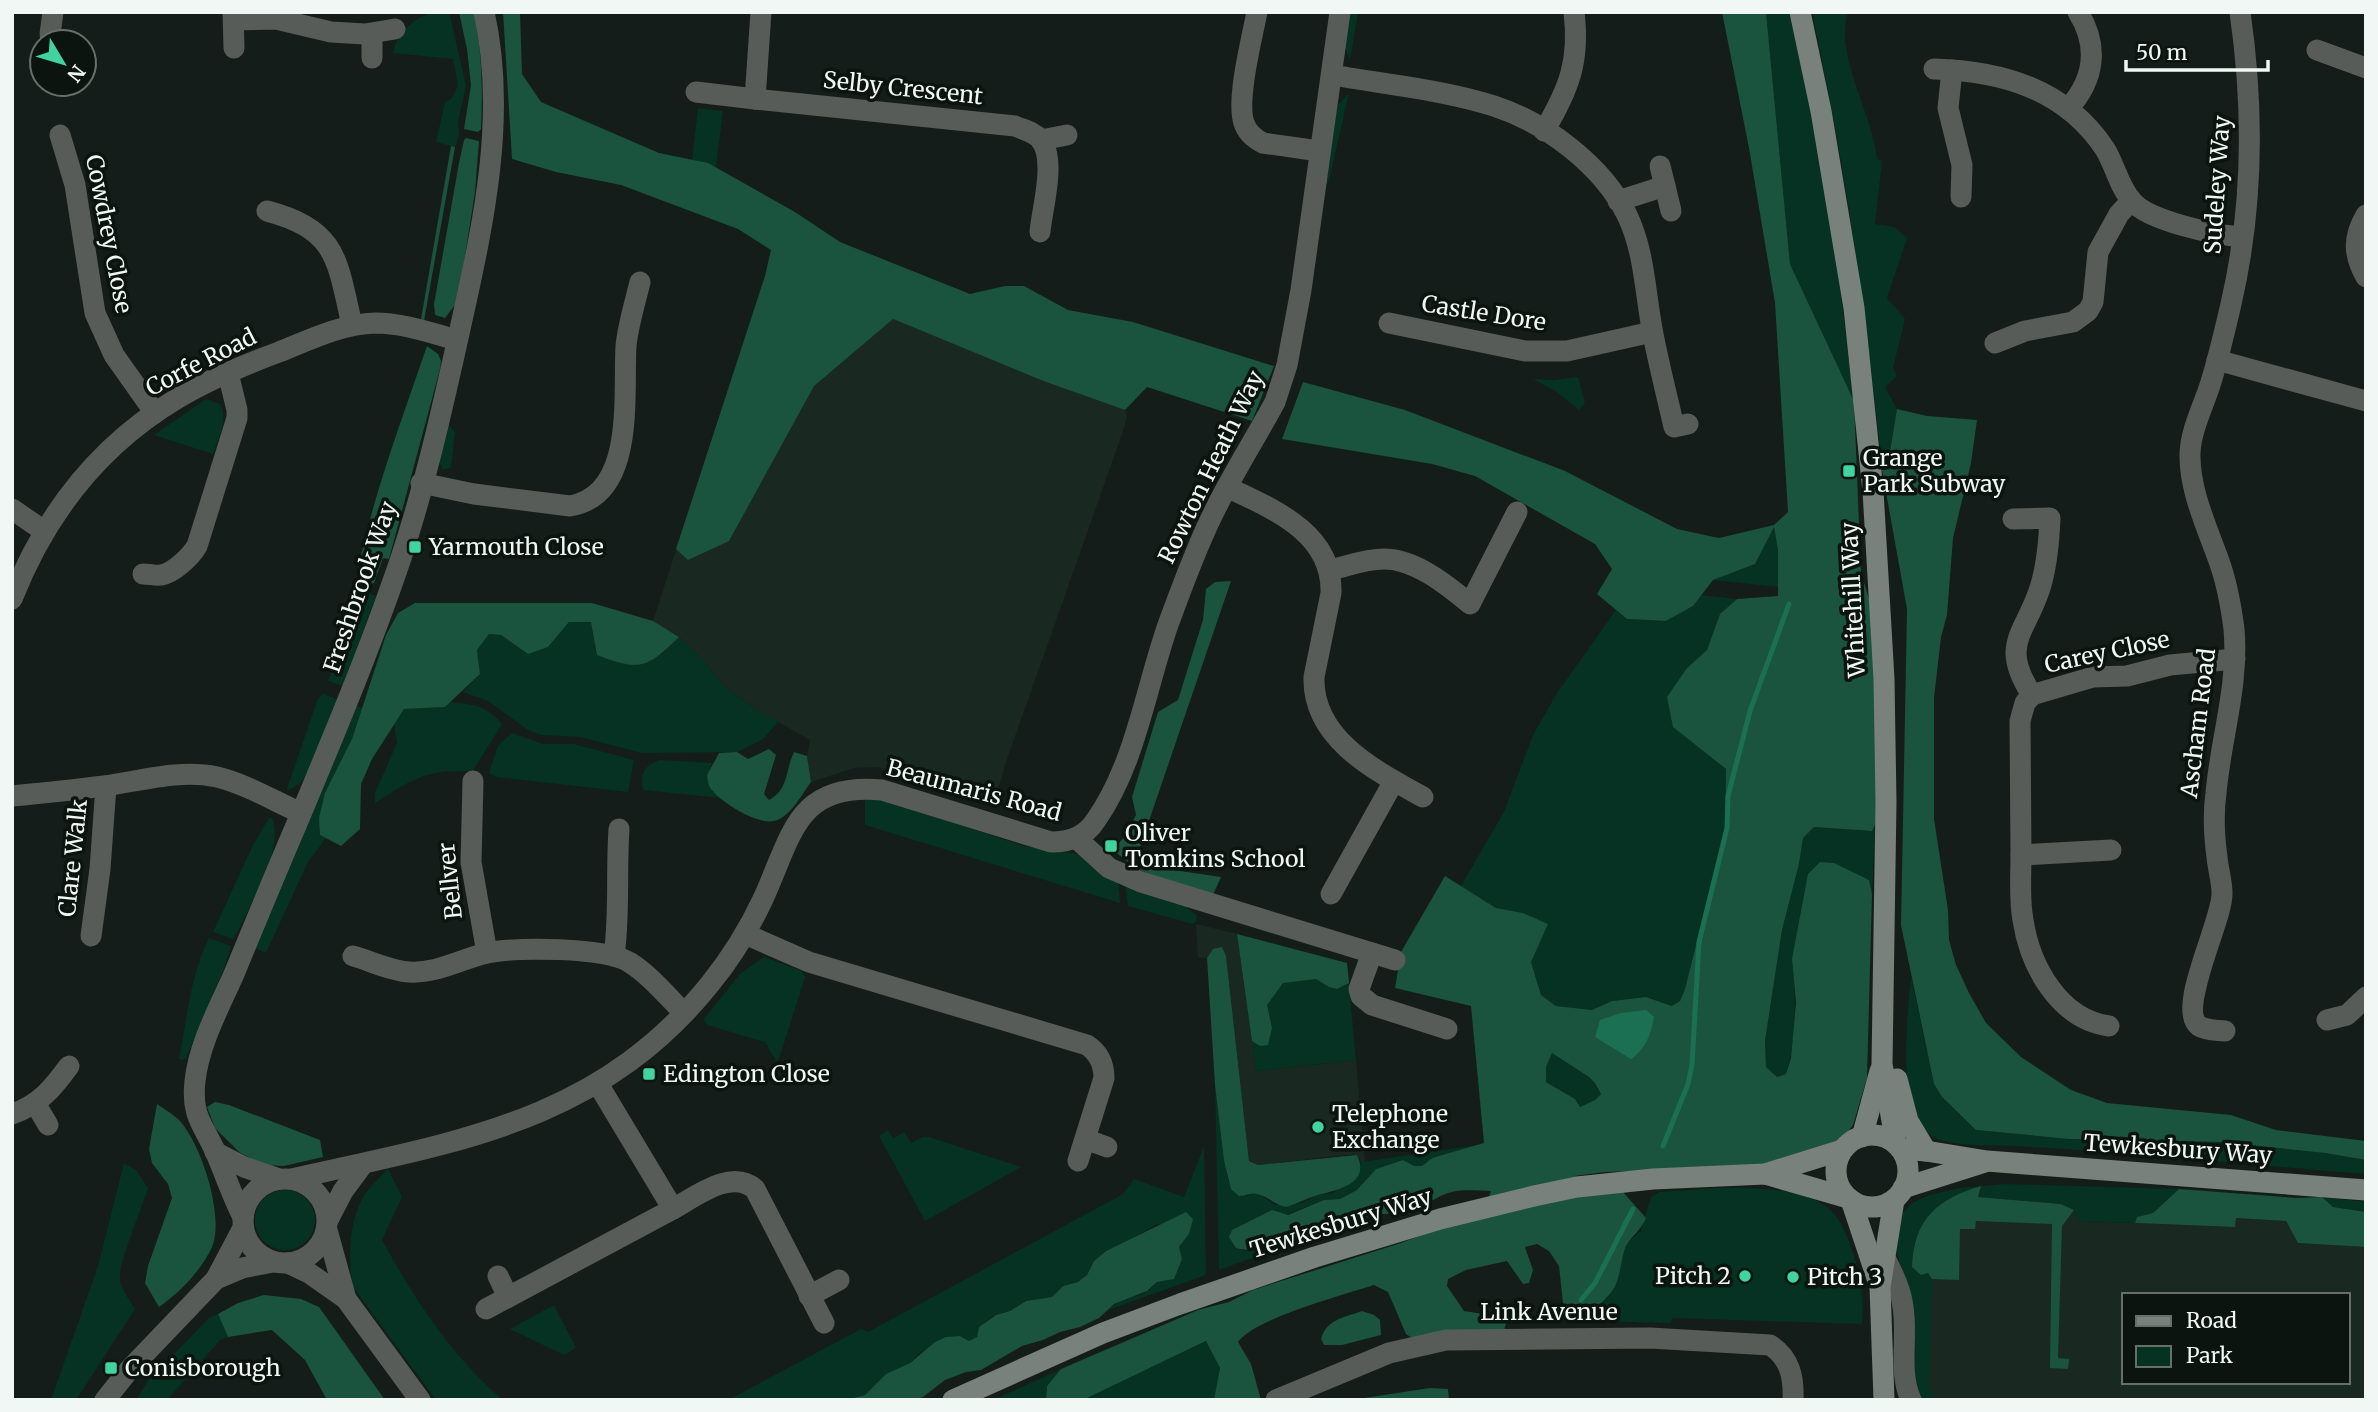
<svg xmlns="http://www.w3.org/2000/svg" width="2378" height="1412" viewBox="0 0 2378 1412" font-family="Merriweather,serif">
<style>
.built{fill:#192922;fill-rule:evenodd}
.green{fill:#053223}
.forest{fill:#1a533e;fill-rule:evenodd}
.water{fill:#1b7053}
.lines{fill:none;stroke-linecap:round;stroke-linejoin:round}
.stream{stroke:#1b7053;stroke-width:5}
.street{stroke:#575c59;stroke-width:21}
.secondary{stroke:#79817d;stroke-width:21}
.poi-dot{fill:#42d4a0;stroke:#0c1410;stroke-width:2.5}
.labels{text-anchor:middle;stroke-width:7;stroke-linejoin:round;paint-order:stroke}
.street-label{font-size:23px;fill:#f0f7f4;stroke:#0c1410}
.poi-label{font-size:23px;fill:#f0f7f4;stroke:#0c1410;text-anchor:start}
</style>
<rect width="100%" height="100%" fill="#141d19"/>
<g class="built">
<path d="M765 276 893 319 1046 382 1125 410 1127 417 1122 434 1006 762 994 804 878 767 854 768 811 782 807 756 810 740 754 708 724 686 701 658 679 637 653 621Z"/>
<path d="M1196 924 1237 934 1256 1071 1356 1060 1365 1162H1361L1357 1155H1345L1258 1165 1249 1161 1226 956 1213 949 1207 958 1198 957Z"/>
<path d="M2074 1210 2080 1221 2235 1227 2236 1218 2286 1221 2298 1243 2366 1247V1400H1932L1922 1386 1914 1225ZM2124 1295H2348V1382H2124Z"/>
</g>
<g class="green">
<path d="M433 12H449L466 86 458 122 459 136 455 147 436 142 445 102 451 99 458 86 453 59 393 53C397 32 413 19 433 12Z"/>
<path d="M1350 12H1358L1350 60 1345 47Z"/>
<path d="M1766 12H1789L1815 128 1838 273 1854 401 1790 264Z"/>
<path d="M1812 12H1848C1834 57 1873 113 1877 159L1882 161 1875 224 1894 227 1907 238 1887 298 1905 319 1893 368 1897 376 1885 387 1897 409 1887 469 1882 470C1867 316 1845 164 1812 12Z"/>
<path d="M1349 93 1329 180 1326 188 1337 106Z"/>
<path d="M698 108 723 111 716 168 692 160Z"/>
<path d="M1578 377 1585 403 1579 410 1557 392 1533 379 1554 380Z"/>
<path d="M206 399 220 404C229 420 218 438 213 454L154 435Z"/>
<path d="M448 424 455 432 451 468 442 469 439 461Z"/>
<path d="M1774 525 1778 550V587L1713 580 1755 564Z"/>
<path d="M355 589 376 596 343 686 328 681 340 651 346 619Z"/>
<path d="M1702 595 1737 599 1720 614 1707 650 1687 668 1674 727 1726 769 1725 829 1685 989 1680 1001 1673 1006 1646 997 1612 1001 1592 1010 1556 1006 1541 995 1531 962 1523 913 1496 908 1461 886 1504 812 1533 735 1557 693 1616 610 1627 619 1666 621 1693 606Z"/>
<path d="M569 622H592L597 655 662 654 679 637 701 658 724 686 754 708 779 721 763 739 737 752 642 753 580 737 541 735 528 730 488 701 463 692 480 674 477 650 489 634 501 635 528 654 548 647Z"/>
<path d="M323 693 338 700 306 776 299 784 289 790 287 789 317 701Z"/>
<path d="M451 702C475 705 485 704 502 724L472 772C430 767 409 781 375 803V793L397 743 394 724 404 709 445 707Z"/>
<path d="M356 706 362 708C359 719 356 730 352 740 338 772 318 799 320 835L326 838 308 862 266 953 254 948Z"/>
<path d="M512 733 543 744H574L634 760 628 792 496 777 489 773 498 746Z"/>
<path d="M660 760 712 763C705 780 708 787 721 798L644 790C638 776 645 764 660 760Z"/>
<path d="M865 797 885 800 1024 846 1078 854 1118 880 1120 903 865 825Z"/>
<path d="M269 818H272C285 848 252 900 239 929L233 939 213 932 253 845Z"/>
<path d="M1875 823 1872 894 1869 880 1792 959C1796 998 1797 1037 1786 1074L1777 1077 1766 1067 1765 1041 1782 930 1799 864 1803 838 1814 827 1871 831Z"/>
<path d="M1125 882 1180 902 1197 916 1196 921 1193 924 1128 906Z"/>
<path d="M1237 934 1347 963 1356 1060 1256 1071Z"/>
<path d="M209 938 231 946 223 971 186 1058 183 1060 179 1059C187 1018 190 977 209 938Z"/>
<path d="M764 957 802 971 805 977 779 1059 776 1061 765 1042 707 1025 704 1019 740 974Z"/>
<path d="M1911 977 1934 1084 1942 1097 1976 1130 2069 1139 2220 1142 2325 1153 2366 1160V1174C2249 1165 2132 1152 2014 1146 1992 1145 1943 1148 1926 1132 1896 1105 1908 1014 1911 977Z"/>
<path d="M1552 1053 1589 1077 1595 1083 1601 1094 1595 1100 1580 1107 1575 1099 1546 1082V1067Z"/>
<path d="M1215 1085 1224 1161 1231 1189 1247 1196 1253 1193 1262 1195 1275 1205 1302 1203 1317 1195 1333 1193 1359 1173 1361 1162 1484 1144 1432 1158 1422 1166H1414L1403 1160 1376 1169 1357 1190 1340 1199 1324 1200 1229 1237 1237 1249 1249 1251 1270 1247 1252 1258 1219 1270Z"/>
<path d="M888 1130 893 1138 904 1132 911 1143 923 1137H929L1021 1167 925 1221 879 1136Z"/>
<path d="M1204 1146 1206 1275 1108 1310C1119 1298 1136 1299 1149 1290 1166 1277 1175 1251 1189 1234L1157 1224 1123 1244 1106 1251 1094 1261 1087 1275 1078 1282 1063 1286 1052 1297 1026 1301 1010 1311 995 1315 979 1327 977 1337 969 1341 960 1336 919 1353 910 1363 886 1374 865 1395 845 1400H728L861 1329 868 1332 1123 1194 1134 1179 1184 1197Z"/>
<path d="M124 1163 136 1170 148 1188C142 1208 119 1261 120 1279 121 1290 130 1300 135 1309L76 1400H51L98 1266Z"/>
<path d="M388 1169 402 1197 382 1240C415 1300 450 1354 503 1400H436L353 1287C347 1259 349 1214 368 1190 374 1183 381 1176 388 1169Z"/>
<path d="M2005 1184 2179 1189 2153 1213 2137 1217 2135 1223 2080 1221 2074 1210 2061 1204 1977 1197 1981 1187 1928 1273 1932 1279 1929 1389 1934 1395 1932 1400H1919L1915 1393 1905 1281 1895 1247 1900 1216 1911 1204 1929 1195 1960 1188Z"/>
<path d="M1718 1188C1751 1188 1813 1186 1836 1216 1843 1226 1848 1238 1852 1250 1861 1275 1864 1298 1862 1324L1673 1318 1670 1323 1591 1321 1592 1313 1610 1295 1627 1243 1641 1231 1651 1197 1659 1192Z"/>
<circle cx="285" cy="1220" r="30"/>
<path d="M2322 1197 2366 1202V1212L2333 1207Z"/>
<path d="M554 1305 576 1348 564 1355 510 1329Z"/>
<path d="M218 1314 228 1337 220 1340 167 1400H136L148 1381 209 1318Z"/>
<path d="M1207 1341 1233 1395 1223 1400H1083Z"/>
<path d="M1061 1369 1047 1386 1046 1400H993Z"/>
</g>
<g class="forest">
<path d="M459 12H474C482 51 483 90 481 129L478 132 464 129 471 85 467 49Z"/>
<path d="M503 12H520L522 74 541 102 659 153 708 163 795 212 840 242 970 294 1005 286H1024L1068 310 1133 322 1274 366 1252 421 1147 387 1125 410 1046 382 893 319 814 386 729 541 688 560 676 549 765 276 771 250 738 229 621 185 556 172 512 159Z"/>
<path d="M1722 12H1766L1790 264 1854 401 1861 573 1878 628 1883 808 1872 831 1814 827 1803 838 1799 864 1782 930 1765 1041 1766 1067 1777 1077 1786 1074 1791 1058 1796 1003 1792 959 1808 874 1820 862 1834 863 1869 880 1872 894 1867 1078 1853 1125 1838 1146 1747 1171 1675 1170 1604 1172 1574 1176 1623 1192 1646 1218C1640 1232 1632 1235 1626 1246 1621 1258 1621 1272 1616 1284 1610 1299 1593 1306 1591 1321L1573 1313 1563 1303 1559 1266 1549 1251 1537 1244 1525 1247 1533 1270 1529 1283 1523 1284 1507 1261 1466 1270 1448 1279 1447 1286 1464 1311 1497 1316 1506 1323 1504 1331 1412 1338 1406 1334 1388 1292 1374 1285C1343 1295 1256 1318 1238 1342L1251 1364 1261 1400H1214L1220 1368 1206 1341 1083 1400H1046L1047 1386 1061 1369 1198 1310 1229 1302 1253 1290 1401 1243 1484 1211 1491 1191C1479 1191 1464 1189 1452 1192 1439 1195 1430 1203 1418 1208 1402 1214 1385 1213 1369 1216 1352 1220 1341 1233 1322 1228L1302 1240 1277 1239C1266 1251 1252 1252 1236 1248L1229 1237 1232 1230 1272 1210 1288 1215 1324 1200 1340 1199 1357 1190 1376 1169 1403 1160 1414 1166H1422L1432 1158 1484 1143 1471 1006 1395 988 1401 952 1445 876 1496 908 1523 913 1548 924 1531 962 1541 995 1556 1006 1592 1010 1612 1001 1646 997 1672 1006 1680 1001 1685 989 1725 829 1726 769 1673 727 1667 697 1687 668 1707 650 1720 614 1737 599 1778 596V550L1774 527 1755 564 1713 580 1693 606 1666 621 1627 619 1597 594 1612 569 1595 544 1475 476 1432 464 1282 439 1303 382 1405 410 1565 471 1677 529 1719 538 1774 525 1788 512 1775 303 1749 148ZM1552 1053 1589 1077 1595 1083 1601 1094 1595 1100 1580 1107 1575 1099 1546 1082V1067Z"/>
<path d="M466 138 479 141 475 192 458 301 445 318 435 315 434 304 459 163 464 140Z"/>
<path d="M451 146 455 147 424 321 421 319Z"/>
<path d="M427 346 438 354 441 361 440 369 389 559 383 558 374 583 371 584 362 580 357 574C373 495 401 422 427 346Z"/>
<path d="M1897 409 1927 416 1977 420 1971 463 1953 538 1947 615 1941 637 1934 698V819L1948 910 1949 940 1956 965 1969 993 1986 1023 2021 1057 2071 1090 2107 1103 2231 1115 2276 1130 2366 1141V1160L2325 1153 2220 1142 2069 1139 1976 1130 1942 1097 1934 1084 1901 925 1907 609 1882 470 1887 469Z"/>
<path d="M1231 581 1138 853 1167 869 1221 877 1212 897C1174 887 1144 877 1113 850L1124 837 1136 815 1132 797 1158 712 1178 700 1203 620 1206 589 1215 582Z"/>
<path d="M415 603H592L653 621 679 637C647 669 639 671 597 655L591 622H569L548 647 528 654 501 635 489 634 477 650 480 674 445 707 404 709 372 759 361 784 360 829 341 846 320 835 319 818 325 793 352 739 386 635 398 613Z"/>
<path d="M769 749 776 755 764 794 769 800C789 789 785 771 794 752L807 756 811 782C802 794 790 818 774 821 758 825 722 803 712 790 708 787 708 780 707 775L719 753 737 752 748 759Z"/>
<path d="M1237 934 1347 963 1349 983 1337 989 1329 987 1316 979 1283 983 1267 1005 1272 1028 1268 1045 1260 1046 1252 1041Z"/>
<path d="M1222 947 1226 956 1249 1161 1258 1165 1357 1155C1371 1184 1337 1190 1318 1195 1307 1198 1297 1204 1286 1207 1274 1205 1268 1196 1257 1194 1251 1192 1246 1196 1239 1196L1231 1189 1224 1161 1215 1085 1207 958 1213 949Z"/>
<path d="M215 1102 229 1105 320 1140 323 1157 284 1166 262 1165 239 1152 215 1128 207 1107Z"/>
<path d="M157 1104C164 1109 173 1114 179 1120 201 1143 225 1217 212 1247 201 1271 180 1292 159 1307L145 1283 148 1266 172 1198 168 1184 152 1163 149 1149Z"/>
<path d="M1981 1186 1978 1197 2061 1204 2074 1210 2062 1226 2058 1358 2069 1359 2068 1369 2050 1368 2052 1224 1976 1221 1975 1229H1960L1959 1280 1932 1279 1928 1273 1921 1275 1912 1267C1914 1219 1937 1199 1981 1186Z"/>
<path d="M2179 1189 2297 1198 2322 1197 2333 1207 2366 1212V1247L2298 1243 2286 1221 2236 1218 2235 1227 2135 1223 2137 1217 2153 1213Z"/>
<path d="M1186 1212 1193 1219 1189 1234 1179 1247 1182 1259 1174 1279 1157 1282 1147 1291 1114 1304 1099 1318 1080 1327 1060 1332 1043 1340 1022 1346 981 1370 966 1372 945 1380 923 1397 915 1400H845L865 1395 886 1374 910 1363 935 1342 946 1337 960 1336 969 1341 977 1337 979 1327 996 1315 1010 1311 1026 1301 1052 1297 1063 1286 1078 1282 1087 1275 1094 1261 1106 1251Z"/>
<path d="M264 1295 301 1299 319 1307 385 1400H327L305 1360 272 1330 228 1337 218 1314 238 1303Z"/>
<path d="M1362 1311 1374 1315 1380 1320 1381 1335 1342 1345H1324L1321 1339C1327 1319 1343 1318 1362 1311Z"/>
<path d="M1430 1388 1448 1389 1449 1400H1351Z"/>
</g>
<path class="water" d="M1646 1010 1654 1017C1651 1034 1646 1049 1631 1059L1595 1037 1600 1020 1621 1013Z"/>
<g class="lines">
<g class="stream">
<path d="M1663 1146 1688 1084 1692 1065 1699 942 1727 828 1728 796 1750 711 1789 604"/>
<path d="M1581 1300 1595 1283 1633 1209"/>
</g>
<g class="street">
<path d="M233 12 234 48"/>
<path d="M761 12 755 99 1015 126C1024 130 1034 132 1040 139 1057 159 1042 208 1040 232"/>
<path d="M1257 12C1252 38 1236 100 1244 123 1247 132 1255 139 1263 143L1319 151"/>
<path d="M234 20 276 19 331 32 365 34 395 29"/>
<path d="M50 34 53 12"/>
<path d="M2317 50 2366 68"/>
<path d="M372 58V34"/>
<path d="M1934 69C2002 71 2065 89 2105 149 2115 165 2119 187 2132 201 2148 221 2216 235 2242 237"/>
<path d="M1952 70 1948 108 1962 165 1961 197"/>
<path d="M1332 75C1384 84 1444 90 1494 106 1546 123 1602 165 1627 215 1645 252 1645 294 1653 334 1659 365 1667 396 1674 427L1688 424"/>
<path d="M696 92 755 99"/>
<path d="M2068 109C2095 79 2099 46 2078 12"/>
<path d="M1544 131C1569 89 1580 61 1574 12"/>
<path d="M60 135 75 185 95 313 114 355 155 413"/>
<path d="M1041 140 1067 135"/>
<path d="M1665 186 1671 211"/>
<path d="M1618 201 1665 186 1660 166"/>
<path d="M267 211C338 230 337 260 352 325"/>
<path d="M2366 215C2353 237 2353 254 2366 277"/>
<path d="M1389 323 1525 351H1567L1652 332"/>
<path d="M1995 343 2025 331 2073 322 2088 311 2093 302 2098 252 2119 214 2131 201"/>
<path d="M2217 360 2366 401"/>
<path d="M421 483 474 494 570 506C636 495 623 396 626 346 628 325 635 303 640 282"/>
<path d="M1227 487C1273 509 1333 533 1331 593L1314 677C1312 739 1376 771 1423 797"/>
<path d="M12 509 44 531"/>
<path d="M2013 519 2050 518C2049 542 2047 566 2040 588 2025 635 1999 644 2032 695L2093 677 2127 676 2170 665 2235 659"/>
<path d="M1330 570C1348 566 1365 559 1384 559 1415 559 1447 585 1470 604L1517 512"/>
<path d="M143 574C149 574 156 576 161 575 174 573 191 556 197 546L237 418V410L228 373"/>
<path d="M12 599C45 515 99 445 178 398 209 379 244 365 279 352 309 340 341 324 375 323 403 323 431 333 457 340"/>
<path d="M2032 695 2025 703 2020 721 2021 855 2111 850"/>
<path d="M473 781 471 862 487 953"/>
<path d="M12 796C43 793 73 790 104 786 141 781 179 769 217 777 246 784 274 801 301 813"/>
<path d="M1076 838 1109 868 1141 882 1395 960"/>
<path d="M2021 855C2021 876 2019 899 2023 920 2030 966 2059 1019 2109 1026"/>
<path d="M1331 894 1394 781"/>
<path d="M745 934 809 962 1087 1045C1099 1053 1104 1064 1104 1078L1078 1161"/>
<path d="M91 936 100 869 106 786"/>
<path d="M1372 953 1359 989 1361 996 1372 1005 1447 1029"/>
<path d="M353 956C371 961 391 971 409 972 436 974 461 959 487 953 517 947 603 947 629 962 650 975 667 996 684 1013"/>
<path d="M614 956C620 914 616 872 619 829"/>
<path d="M2327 1020 2347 1015 2366 997"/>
<path d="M2225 1031C2217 1030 2207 1031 2199 1026 2176 1009 2223 920 2222 893 2222 881 2218 869 2217 857 2214 835 2213 814 2216 793 2221 737 2239 685 2234 629 2231 606 2227 583 2219 561 2207 527 2189 490 2190 453 2191 429 2204 405 2211 382 2219 356 2225 330 2231 304 2253 209 2254 109 2240 12"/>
<path d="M598 1084 673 1209C695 1197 731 1168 755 1189L824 1323"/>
<path d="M35 1103 48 1125"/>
<path d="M12 1114C39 1105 53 1088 69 1066"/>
<path d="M1085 1139 1107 1147"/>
<path d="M215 1152 244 1167 279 1179"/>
<circle cx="285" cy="1221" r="42"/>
<path d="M292 1179C455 1142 598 1123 710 984 731 958 749 929 763 899 792 836 796 782 882 790L1051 842C1070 842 1085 837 1096 820 1136 763 1146 686 1169 622 1182 587 1195 551 1211 518 1230 478 1254 441 1275 402L1287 365 1301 290 1340 12"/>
<path d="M243 1217C232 1196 225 1174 216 1153 203 1124 191 1116 195 1081 199 1044 219 1008 234 974 255 923 276 872 298 821 334 735 370 649 400 561 426 483 444 401 462 320 484 221 507 114 484 12"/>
<path d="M328 1220 343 1191 363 1164"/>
<path d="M327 1230 346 1299"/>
<path d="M1884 1256C1892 1272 1901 1289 1903 1307 1908 1337 1898 1372 1911 1400"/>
<path d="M288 1263 309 1273 346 1299 420 1400"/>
<path d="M498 1276 508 1297"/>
<path d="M216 1279 242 1268 273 1262"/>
<path d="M809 1296 839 1280"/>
<path d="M486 1309 673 1209"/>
<path d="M105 1400 129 1370 216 1279 243 1228"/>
<path d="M1276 1400 1389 1353 1446 1340 1650 1338 1770 1345C1790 1358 1794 1377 1793 1400"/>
</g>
<g class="secondary">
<path d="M1800 12 1821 111 1854 308 1873 491 1884 679 1886 802 1882 1064 1896 1144"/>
<path d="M1897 1079 1908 1121 1926 1151"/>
<circle cx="1872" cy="1171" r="36"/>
<path d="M1862 1137 1880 1071"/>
<path d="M1901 1149 1926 1151 1987 1161 2366 1190"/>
<path d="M1765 1174 1848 1198"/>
<path d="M1903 1188 1985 1162"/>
<path d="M1851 1200 1878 1281"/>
<path d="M953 1400 1103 1333 1180 1304 1315 1257 1440 1219 1534 1196 1577 1187 1653 1179 1765 1174 1842 1150"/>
<path d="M1884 1400 1880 1287 1894 1200"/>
</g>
</g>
<g class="poi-dot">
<rect x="1842" y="464" width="14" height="14" rx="3.5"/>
<rect x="408" y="540" width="14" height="14" rx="3.5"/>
<rect x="1104" y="839" width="14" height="14" rx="3.5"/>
<rect x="642" y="1067" width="14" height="14" rx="3.5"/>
<circle cx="1318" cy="1127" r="7"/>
<circle cx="1745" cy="1276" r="7"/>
<circle cx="1793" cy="1277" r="7"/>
<rect x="104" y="1361" width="14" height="14" rx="3.5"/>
</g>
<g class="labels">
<g class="street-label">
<text transform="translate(903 88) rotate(6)" y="8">Selby Crescent</text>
<text transform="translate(2217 185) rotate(-86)" y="8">Sudeley Way</text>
<text transform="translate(109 234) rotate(79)" y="8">Cowdrey Close</text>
<text transform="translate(1484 313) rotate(9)" y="8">Castle Dore</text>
<text transform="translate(201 362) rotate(-27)" y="8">Corfe Road</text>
<text transform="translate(1211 467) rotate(-64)" y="8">Rowton Heath Way</text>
<text transform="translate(360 587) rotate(-71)" y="8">Freshbrook Way</text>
<text transform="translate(1853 600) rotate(-93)" y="8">Whitehill Way</text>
<text transform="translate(2107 652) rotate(-12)" y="8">Carey Close</text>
<text transform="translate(2198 723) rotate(-83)" y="8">Ascham Road</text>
<text transform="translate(974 790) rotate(15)" y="8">Beaumaris Road</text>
<text transform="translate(73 858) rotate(-84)" y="8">Clare Walk</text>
<text transform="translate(450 881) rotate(-96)" y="8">Bellver</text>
<text transform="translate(2178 1149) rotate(4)" y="8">Tewkesbury Way</text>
<text transform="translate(1341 1223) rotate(-17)" y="8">Tewkesbury Way</text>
<text x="1549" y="1320">Link Avenue</text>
</g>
<g class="poi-label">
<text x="1863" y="466">Grange<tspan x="1863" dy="26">Park Subway</tspan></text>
<text x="429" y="555">Yarmouth Close</text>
<text x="1125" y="841">Oliver<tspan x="1125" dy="26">Tomkins School</tspan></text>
<text x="663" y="1082">Edington Close</text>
<text x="1332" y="1122">Telephone<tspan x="1332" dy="26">Exchange</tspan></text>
<text x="1731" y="1284" text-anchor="end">Pitch 2</text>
<text x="1807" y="1285">Pitch 3</text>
<text x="125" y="1376">Conisborough</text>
</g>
</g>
<rect width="2378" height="1412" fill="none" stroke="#f0f7f4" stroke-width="28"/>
<rect x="2122" y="1293" width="228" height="91" fill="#0c1410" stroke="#676f6b" stroke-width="2"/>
<rect x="2136" y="1316" width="35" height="10" fill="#79817d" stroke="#676f6b" stroke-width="2"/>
<text x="2186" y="1328" font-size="21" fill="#f0f7f4">Road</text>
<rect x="2136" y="1346" width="35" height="21" fill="#053223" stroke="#676f6b" stroke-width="2"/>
<text x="2186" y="1363" font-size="21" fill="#f0f7f4">Park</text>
<g transform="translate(63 63) rotate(128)"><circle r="33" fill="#0c1410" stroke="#676f6b" stroke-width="2"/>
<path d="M0-5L12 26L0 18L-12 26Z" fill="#42d4a0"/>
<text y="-10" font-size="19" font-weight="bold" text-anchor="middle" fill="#f0f7f4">N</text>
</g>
<path d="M2126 60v10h142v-10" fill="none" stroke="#f0f7f4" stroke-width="3.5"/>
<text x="2136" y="60" font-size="21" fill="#f0f7f4" stroke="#0c1410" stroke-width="5" paint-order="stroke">50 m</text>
</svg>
